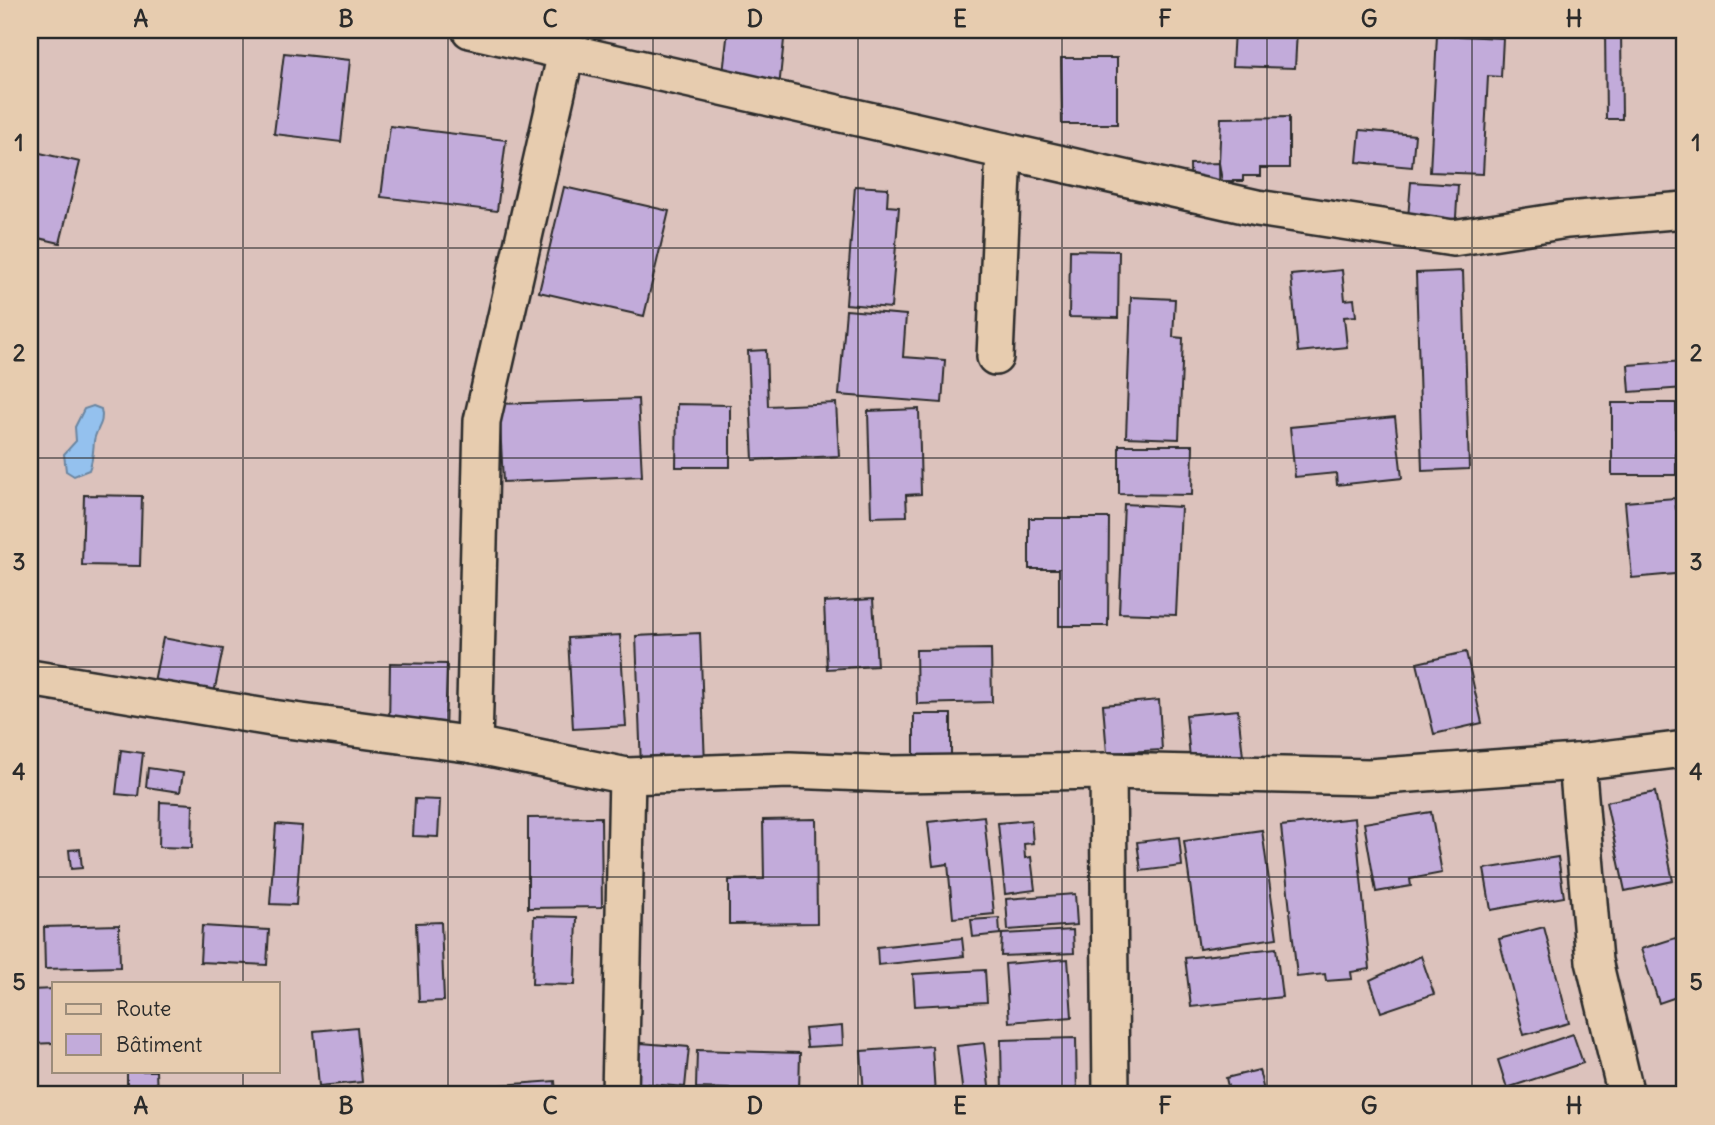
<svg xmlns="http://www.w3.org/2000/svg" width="1715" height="1125" viewBox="0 0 1715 1125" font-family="Delius,sans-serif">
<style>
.water{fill:#94c1ee;stroke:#6a85a0;stroke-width:2}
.building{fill:#c2abda;stroke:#2b2b2b;stroke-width:2}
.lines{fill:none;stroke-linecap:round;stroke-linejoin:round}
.minor-casing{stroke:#2b2b2b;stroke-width:40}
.minor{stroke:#e7ccaf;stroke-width:35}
.grid{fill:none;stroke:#2b2b2b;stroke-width:2;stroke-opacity:0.55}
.neatline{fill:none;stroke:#2b2b2b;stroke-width:2.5}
.grid-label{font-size:23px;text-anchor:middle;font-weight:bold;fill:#2b2b2b}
</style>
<rect width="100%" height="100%" fill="#dcc2bc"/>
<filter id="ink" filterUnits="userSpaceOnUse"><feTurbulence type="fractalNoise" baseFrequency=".0143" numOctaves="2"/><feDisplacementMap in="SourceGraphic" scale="14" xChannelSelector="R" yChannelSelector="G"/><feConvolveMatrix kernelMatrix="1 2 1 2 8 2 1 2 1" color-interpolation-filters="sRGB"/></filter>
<g filter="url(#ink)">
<path class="water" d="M93 406 101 409C105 424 96 428 94 441 93 452 93 460 89 470L74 476 66 471 64 454 76 441 75 427 84 409Z"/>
<g class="building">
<path d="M728 30H785L779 88 722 82Z"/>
<path d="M1234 30H1297L1295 68 1232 66Z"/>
<path d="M1605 30H1621L1622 119H1606Z"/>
<path d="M1437 35 1503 38 1501 77 1488 76 1483 174 1430 172Z"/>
<path d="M284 53 350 60 341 142 274 134Z"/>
<path d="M1061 58H1117V124H1062Z"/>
<path d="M1289 117V168H1260V176H1243V181H1222L1219 163 1221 118Z"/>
<path d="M390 126 506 140 497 211 381 197Z"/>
<path d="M1360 130 1415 135 1412 167 1357 162Z"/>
<path d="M31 151 80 162 60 243 30 236Z"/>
<path d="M1219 163 1220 213H1191L1190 164Z"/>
<path d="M1411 182 1458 185 1455 233 1407 230Z"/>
<path d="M855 186 888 188 887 206 899 207 891 308 846 304Z"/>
<path d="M564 187 669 211 644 316 539 292Z"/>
<path d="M1070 250 1119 251 1118 318 1069 317Z"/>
<path d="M1342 270 1345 300 1354 299 1356 316 1344 317 1347 347 1298 352 1291 275Z"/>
<path d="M1463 271 1469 469 1422 471 1416 273Z"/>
<path d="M1131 297 1175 299 1173 337 1183 338 1179 439 1126 437Z"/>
<path d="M846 310 906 315 903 357 945 360 942 403 839 395Z"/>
<path d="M766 350 768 406 836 403 839 456 753 460 748 351Z"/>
<path d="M1685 361V388L1630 392 1628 365Z"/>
<path d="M638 399 642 476 503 482 499 404Z"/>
<rect x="1612" y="403" width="64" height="72"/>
<path d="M677 404 730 405V467H676Z"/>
<path d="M919 409 921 494 906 495 907 516 871 517 868 411Z"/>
<path d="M1395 417 1402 478 1337 485 1336 473 1295 477 1290 427Z"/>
<path d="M1119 445H1193L1192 495 1119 494Z"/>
<path d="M84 495 142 496 140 566 82 565Z"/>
<path d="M1675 498 1676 509 1685 508V573L1632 578 1625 502Z"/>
<path d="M1124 504 1181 507 1176 615 1119 613Z"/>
<path d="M1029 518H1109L1108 626H1059V569H1029Z"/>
<path d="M873 599 877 666 827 669 824 602Z"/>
<path d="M1677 618H1685V654L1680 655Z"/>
<path d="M700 633 705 765 641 767 636 636Z"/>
<path d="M620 635 626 726 573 729 568 638Z"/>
<path d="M163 638 223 649 211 708 151 696Z"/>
<path d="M991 649 992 702 917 704 916 650Z"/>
<path d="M1466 652 1482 723 1434 734 1417 663Z"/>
<path d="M390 663 447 664 445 731 389 729Z"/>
<path d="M1159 700 1162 750 1107 753 1103 705Z"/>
<path d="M1238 710 1245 775 1192 780 1186 715Z"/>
<rect x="914" y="714" width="37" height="52"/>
<path d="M121 750 143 753 138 796 116 794Z"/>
<path d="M148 768 183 773 180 792 146 787Z"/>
<path d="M1655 792 1673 881 1625 891 1606 802Z"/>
<path d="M415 799 440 800 438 837 413 836Z"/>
<path d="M160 802 193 804 192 848 159 847Z"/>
<path d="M1431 812 1442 873 1410 879 1411 886 1376 892 1364 823Z"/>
<path d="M984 816 994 914 953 918 948 864 933 866 928 822Z"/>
<path d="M601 817 602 907 528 908V818Z"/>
<path d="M1355 818 1370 969 1351 972 1352 979 1326 981 1325 974 1297 977 1281 826Z"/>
<path d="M816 819 817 923 729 924V880L764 879 763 820Z"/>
<path d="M1031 820 1033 843 1024 844 1025 858 1031 857 1035 890 1005 894 998 823Z"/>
<path d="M276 824 302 826 296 905 270 904Z"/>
<path d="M1262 830 1277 938 1199 949 1184 841Z"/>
<path d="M1179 837 1182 866 1141 871 1137 842Z"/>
<path d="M80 849 82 868 71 869 69 850Z"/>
<path d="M1558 857 1564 897 1491 910 1484 869Z"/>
<path d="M1075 894 1077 925 1008 930 1006 899Z"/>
<path d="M534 916 577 917 575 985 532 984Z"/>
<path d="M999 918 1000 934 973 937 971 920Z"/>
<path d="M441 922 444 1001 419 1002 416 923Z"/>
<path d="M119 925 120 967 45 969 44 927Z"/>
<path d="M202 926 269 930 267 965 200 962Z"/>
<path d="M1544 927 1569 1023 1524 1035 1499 939Z"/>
<path d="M1073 930 1074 953 1001 956 1002 934Z"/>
<path d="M1685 935V994L1659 1003 1641 949Z"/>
<path d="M962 938 964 956 878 965 877 947Z"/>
<path d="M1276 948 1282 997 1191 1007 1185 958Z"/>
<path d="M1421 956 1434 994 1381 1012 1370 980Z"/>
<path d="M1068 959 1072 1017 1009 1022 1005 964Z"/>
<path d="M985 970 987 1002 915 1006 913 974Z"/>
<path d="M54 989V1043L30 1044V990Z"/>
<path d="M1685 1001V1055L1675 1003Z"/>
<path d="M842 1026 843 1045 807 1047 805 1029Z"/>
<path d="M357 1027 362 1082 319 1086 314 1031Z"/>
<path d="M1573 1034 1583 1063 1507 1088 1498 1060Z"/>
<path d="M1076 1038 1077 1095H1002L1001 1040Z"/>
<path d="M641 1043 689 1047 685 1087 637 1083Z"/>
<path d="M984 1043 990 1095H963L957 1046Z"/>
<path d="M932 1046 935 1095H864L861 1051Z"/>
<path d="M697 1050 800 1053 799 1091 696 1088Z"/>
<path d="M1259 1070 1265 1095H1230L1226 1078Z"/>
<path d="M127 1071H156L157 1095H127Z"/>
<path d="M555 1081 556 1095H474L473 1087Z"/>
</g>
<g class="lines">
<g class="minor-casing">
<g id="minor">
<path d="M470 30 1257 208 1453 238 1567 220 1685 210"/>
<path d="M995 357 1004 151"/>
<path d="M30 678 272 718 474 745 627 776 790 770 891 774 1108 771 1369 777 1577 762 1685 749"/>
<path d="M474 745 482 421 566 53"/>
<path d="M1577 762 1594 961 1626 1095"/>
<path d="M1108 771 1111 1095"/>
<path d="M620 1095 627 776"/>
</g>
</g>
<use href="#minor" class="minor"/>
</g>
</g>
<path class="grid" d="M243 30V983M448 30V1095M653 30V1095M858 30V1095M1062 30V1095M1267 30V1095M1472 30V1095M30 248H1685M30 458H1685M30 667H1685M30 877H1685M243 1071V1095"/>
<rect width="1715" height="1125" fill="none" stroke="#e7ccaf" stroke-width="77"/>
<rect x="52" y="982" width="228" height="91" fill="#e7ccaf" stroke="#9c8c7a" stroke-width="2"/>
<rect x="66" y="1004" width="35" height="10" fill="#e7ccaf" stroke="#9c8c7a" stroke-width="2"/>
<text x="116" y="1016" font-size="21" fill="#2b2b2b">Route</text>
<rect x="66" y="1034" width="35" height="21" fill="#c2abda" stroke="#9c8c7a" stroke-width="2"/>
<text x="116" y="1052" font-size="21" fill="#2b2b2b">Bâtiment</text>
<rect x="38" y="38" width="1638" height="1048" class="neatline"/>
<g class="grid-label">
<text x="141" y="27">A</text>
<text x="346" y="27">B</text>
<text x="550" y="27">C</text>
<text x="755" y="27">D</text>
<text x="960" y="27">E</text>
<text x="1165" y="27">F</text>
<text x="1369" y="27">G</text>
<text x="1574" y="27">H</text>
<text x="19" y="151">1</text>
<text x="1696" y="151">1</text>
<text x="19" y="361">2</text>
<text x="1696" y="361">2</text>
<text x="19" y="570">3</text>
<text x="1696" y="570">3</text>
<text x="19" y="780">4</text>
<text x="1696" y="780">4</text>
<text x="19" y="990">5</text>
<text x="1696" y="990">5</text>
<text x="141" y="1114">A</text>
<text x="346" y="1114">B</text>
<text x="550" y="1114">C</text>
<text x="755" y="1114">D</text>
<text x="960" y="1114">E</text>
<text x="1165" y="1114">F</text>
<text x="1369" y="1114">G</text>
<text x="1574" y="1114">H</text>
</g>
</svg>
